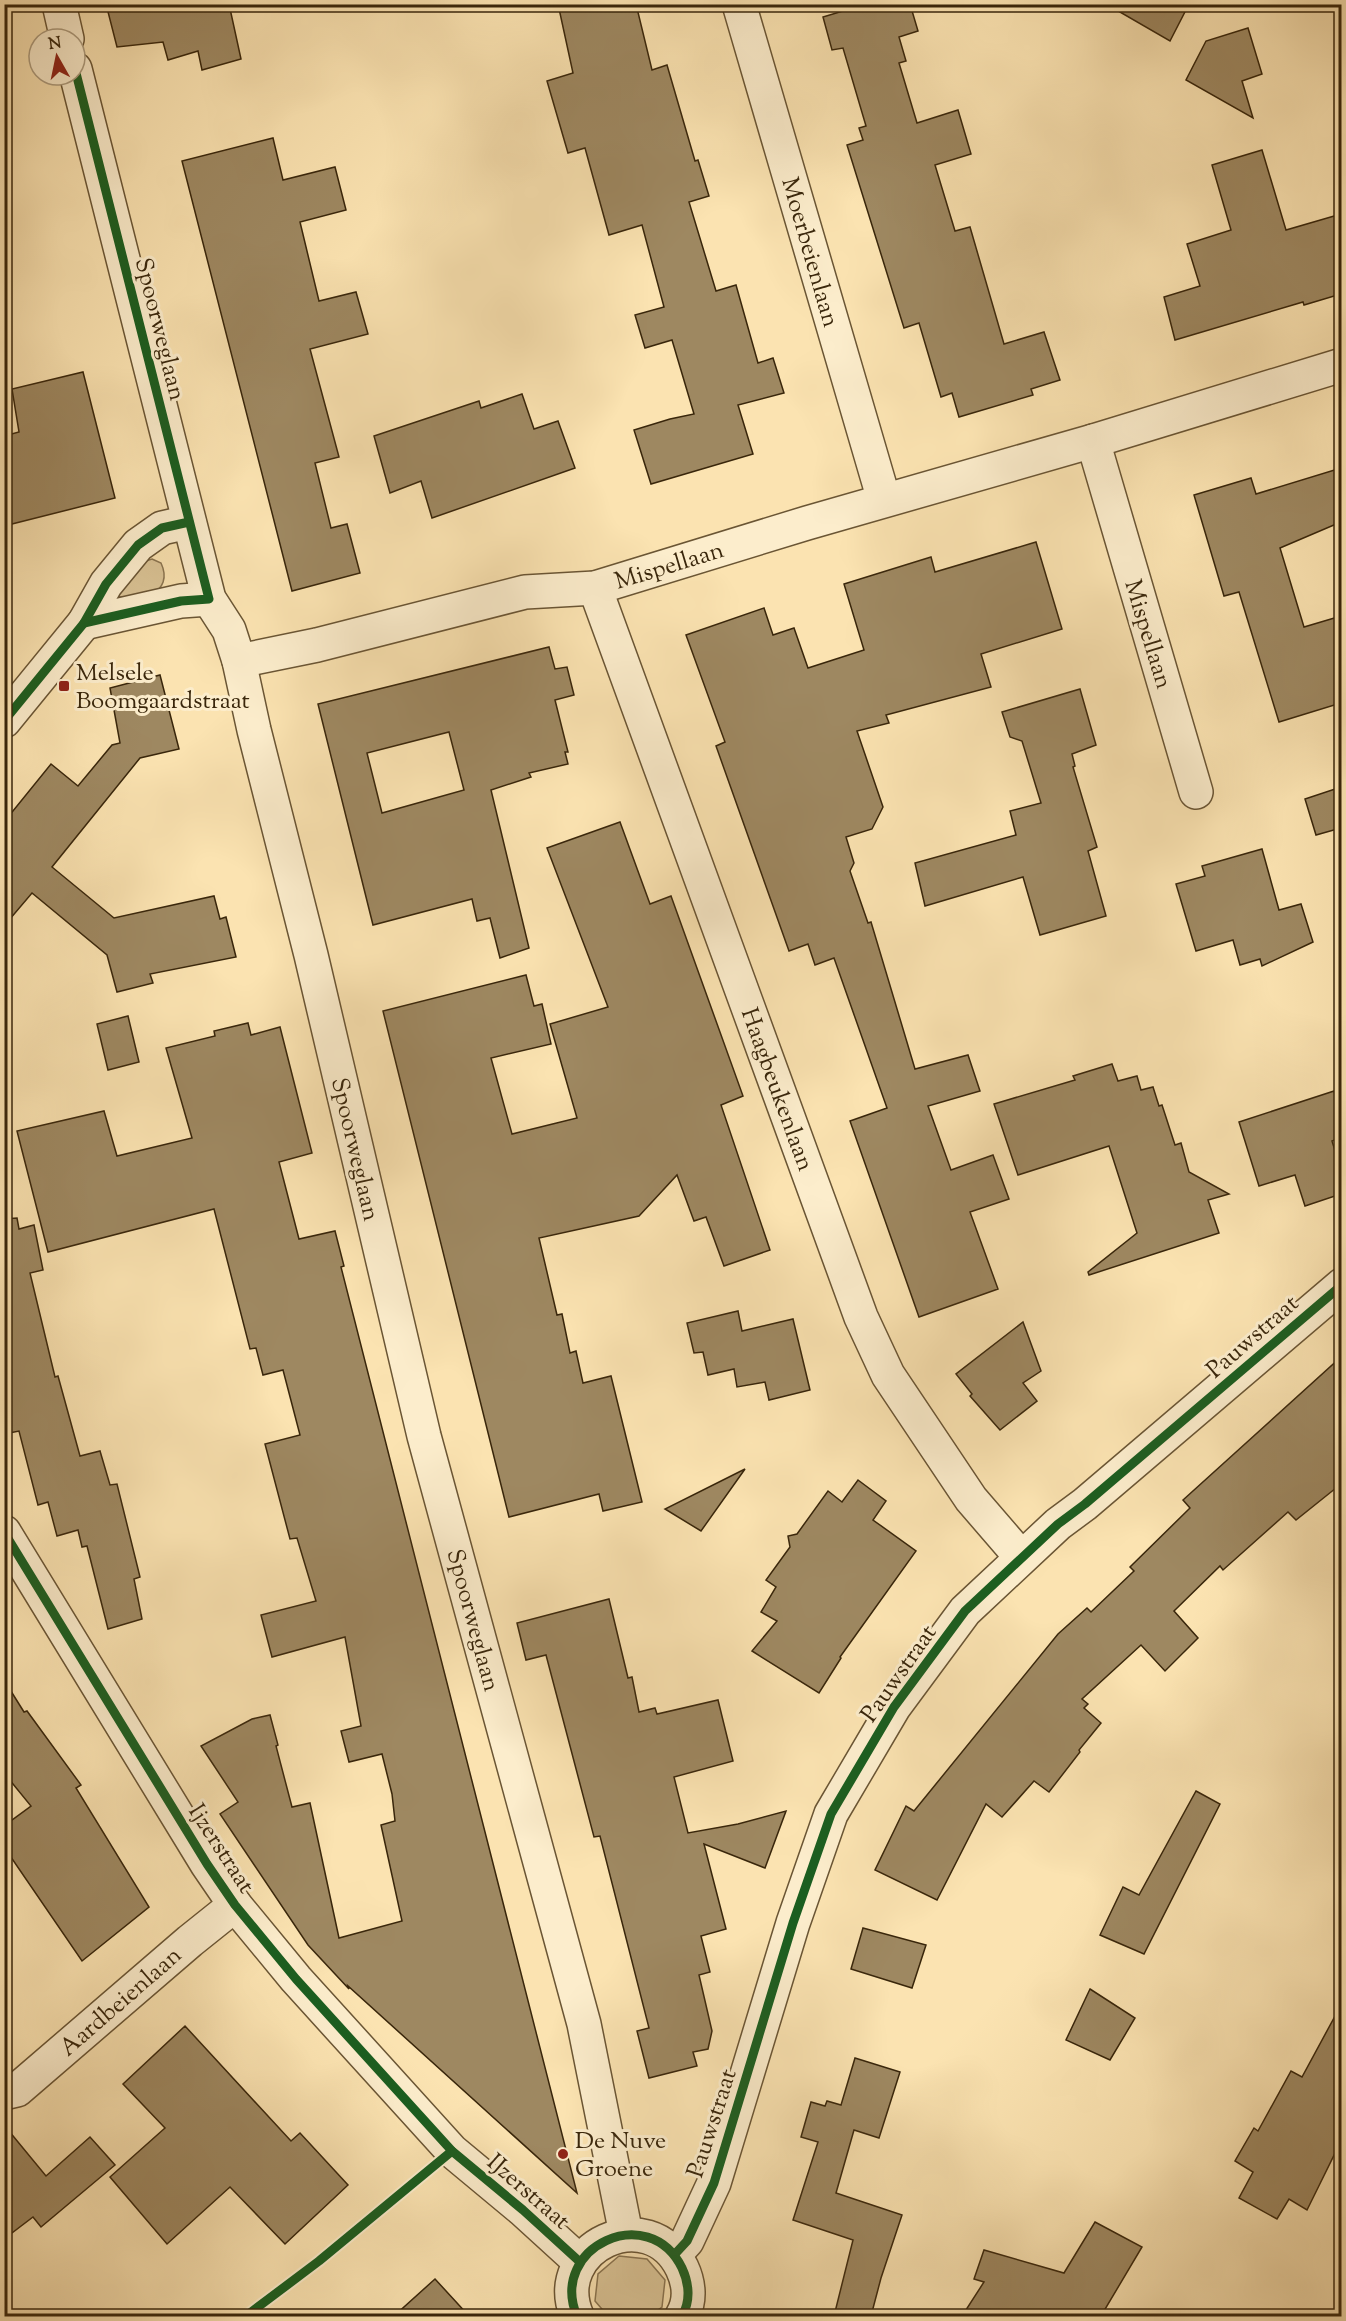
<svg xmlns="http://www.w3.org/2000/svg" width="1346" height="2321" viewBox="0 0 1346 2321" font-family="'Sorts Mill Goudy',serif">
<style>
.green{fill:#dac395;stroke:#8a7450;stroke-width:1.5}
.building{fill:#9e8861;stroke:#39260b;stroke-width:1.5;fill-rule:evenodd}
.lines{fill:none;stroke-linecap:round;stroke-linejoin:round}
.minor-casing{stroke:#6a5534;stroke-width:36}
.tertiary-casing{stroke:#6a5534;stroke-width:36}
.minor{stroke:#fcedcc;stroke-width:33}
.tertiary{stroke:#fcedcc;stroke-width:33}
.cycleway-casing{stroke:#fcedcc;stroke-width:13}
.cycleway{stroke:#1b5e20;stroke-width:9}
.poi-dot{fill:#8f2418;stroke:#fcedcc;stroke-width:2}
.labels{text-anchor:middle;stroke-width:6;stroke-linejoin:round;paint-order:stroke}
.street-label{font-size:24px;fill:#39260b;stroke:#fcedcc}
.poi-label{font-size:24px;fill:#39260b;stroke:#fcedcc;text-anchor:start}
</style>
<rect width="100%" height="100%" fill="#fbe3b1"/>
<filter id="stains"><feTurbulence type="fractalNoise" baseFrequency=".00333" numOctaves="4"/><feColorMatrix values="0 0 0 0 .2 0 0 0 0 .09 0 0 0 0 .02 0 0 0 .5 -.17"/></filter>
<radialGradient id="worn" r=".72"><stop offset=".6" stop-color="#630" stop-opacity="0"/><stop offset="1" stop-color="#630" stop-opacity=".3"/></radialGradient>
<g class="green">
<path d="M152 559 161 563C175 593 139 604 116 596L140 563Z"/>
<path d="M619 2256 647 2259 665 2280 662 2307 650 2316H608L595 2301 598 2274Z"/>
</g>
<g class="building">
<path d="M106 4H229L241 59 202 70 198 51 168 60 163 42 117 47Z"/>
<path d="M558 4H636L652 70 667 65 695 161 698 160 709 196 689 202 716 291 736 285 758 363 773 358 784 393 738 405 753 454 651 484 634 430 670 419 694 414 672 340 645 348 635 315 664 307 642 225 609 235 585 148 568 153 547 81 573 73Z"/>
<path d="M866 4H910L918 31 899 37 906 61 899 63 917 123 958 110 971 154 935 165 955 231 970 227 1004 344 1044 332 1060 380 1031 389 1033 395 959 417 952 393 941 397 919 323 904 328 847 145 863 140 859 128 866 126 843 48 832 50 823 17Z"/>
<path d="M1106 4H1189L1170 41Z"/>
<path d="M1248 28 1262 74 1242 81 1253 118 1186 80 1206 41Z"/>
<path d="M273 138 283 180 335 167 346 210 300 222 319 301 356 292 368 334 310 349 339 457 315 463 331 528 347 524 360 573 292 591 182 161Z"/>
<path d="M1262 150 1286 230 1341 214V294L1304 305 1303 302 1175 340 1164 297 1200 286 1187 244 1231 230 1212 165Z"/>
<path d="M83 372 115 498 4 526V436L19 432 12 389Z"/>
<path d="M522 394 534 429 558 421 575 468 432 518 421 481 390 493 374 436 479 401 481 408Z"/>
<path d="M1341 468V522L1280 548 1304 627 1341 616V703L1279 722 1239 592 1224 596 1194 495 1251 478 1256 494Z"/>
<path d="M1036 542 1062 629 981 654 991 687 886 715 889 723 857 731 883 807 872 829 846 837 854 863 850 871 868 923 871 922 915 1069 968 1055 980 1091 928 1106 951 1170 993 1155 1009 1199 970 1212 998 1289 919 1317 850 1121 887 1108 834 958 815 965 808 944 789 951 716 746 725 742 686 635 764 608 773 635 794 628 808 668 864 650 844 584 931 557 935 572Z"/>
<path d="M549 647 555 669 567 667 574 695 555 700 568 752H565L568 764 529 773 531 777 491 790 529 948 500 958 490 918 477 921 472 899 373 925 318 704ZM449 732 464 790 382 813 367 753Z"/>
<path d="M160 675 179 749 140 758 52 867 114 918 214 896 220 919 226 917 236 957 150 974 153 983 117 992 107 955 32 893 4 926V822L51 764 78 786 112 745 120 743 110 688Z"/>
<path d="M1080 689 1096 745 1072 754 1075 766 1073 767 1097 847 1088 851 1106 916 1040 935 1023 877 925 906 915 863 1016 835 1010 811 1041 803 1022 741 1010 737 1002 712Z"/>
<path d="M1341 787V828L1316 835 1305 799Z"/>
<path d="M620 822 650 904 671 896 743 1096 721 1105 770 1250 724 1266 706 1217 694 1221 677 1175 639 1216 539 1238 557 1315 562 1314 570 1353 576 1351 583 1383 611 1376 642 1502 603 1511 599 1494 509 1517 383 1011 526 975 534 1006 542 1004 551 1044 491 1058 512 1134 577 1118 550 1024 608 1007 547 848Z"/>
<path d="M1262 849 1279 910 1301 904 1313 942 1262 966 1260 959 1240 965 1233 940 1196 951 1176 884 1205 876 1202 866Z"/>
<path d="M128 1016 139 1062 108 1070 97 1024Z"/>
<path d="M248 1023 251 1035 280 1027 312 1153 279 1162 299 1239 335 1231 344 1266 341 1267 577 2193 348 1986 349 1989 308 1945 220 1814 238 1802 201 1746 252 1719 270 1715 278 1745 276 1746 292 1807 310 1803 339 1938 402 1921 381 1825 395 1821 392 1794 382 1754 349 1762 341 1731 361 1726 345 1637 272 1657 261 1615 316 1601 297 1538 290 1539 265 1444 300 1435 283 1370 263 1375 256 1348 250 1349 214 1209 48 1252 17 1131 104 1111 117 1156 192 1138 166 1048 215 1036 214 1031Z"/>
<path d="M1112 1064 1118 1081 1137 1076 1141 1090 1153 1087 1159 1106 1162 1105 1175 1145 1181 1143 1189 1172 1229 1194 1208 1200 1219 1233 1089 1275 1088 1272 1137 1233 1109 1146 1018 1175 994 1104 1075 1080 1073 1076Z"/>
<path d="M1334 1091 1341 1114V1138L1332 1141 1341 1170V1194L1305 1206 1295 1175 1259 1186 1239 1122Z"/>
<path d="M17 1218 19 1229 34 1225 43 1270 30 1273 55 1377 58 1376 80 1456 100 1451 110 1485 117 1484 140 1577 134 1579 142 1619 108 1629 87 1546 82 1547 78 1530 57 1536 48 1502 38 1505 19 1431 4 1434V1219Z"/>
<path d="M738 1311 742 1331 793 1319 810 1390 769 1400 765 1382 737 1387 734 1369 708 1375 703 1352 694 1353 687 1323Z"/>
<path d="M1023 1322 1041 1371 1023 1383 1037 1401 1000 1430 970 1396 972 1394 956 1374Z"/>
<path d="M1341 1357V1484L1296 1520 1288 1512 1223 1570 1220 1566 1174 1611 1198 1638 1165 1671 1141 1645 1082 1699 1088 1704 1084 1708 1101 1723 1079 1750 1080 1752 1049 1792 1034 1781 1002 1817 986 1804 937 1900 875 1870 906 1806 914 1811 1058 1634 1087 1608 1091 1612 1134 1571 1130 1567 1190 1508 1183 1500Z"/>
<path d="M745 1469 701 1531 665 1509Z"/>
<path d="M858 1480 886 1501 873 1520 916 1551 840 1657 841 1658 819 1693 752 1651 777 1621 761 1612 776 1587 766 1580 790 1547 788 1536 797 1534 828 1491 842 1502Z"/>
<path d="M609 1599 628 1678 632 1677 639 1712 655 1708 657 1714 718 1700 733 1761 674 1777 688 1833 738 1824 786 1811 765 1868 704 1844 726 1929 701 1936 710 1972 699 1975 712 2031 708 2049 693 2052 697 2066 649 2078 637 2031 649 2028 600 1836 594 1837 546 1655 526 1660 517 1623Z"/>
<path d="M4 1680 24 1712 27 1711 81 1785 76 1788 149 1907 82 1961 4 1847V1826L31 1806 4 1773Z"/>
<path d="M1196 1791 1220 1804 1144 1954 1100 1935 1123 1887 1139 1895Z"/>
<path d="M863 1928 926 1945 912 1988 851 1969Z"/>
<path d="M1090 1989 1135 2018 1110 2060 1066 2040Z"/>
<path d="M1341 2005V2141L1307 2210 1289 2199 1277 2219 1239 2198 1253 2172 1235 2161 1254 2128 1258 2131 1291 2071 1302 2077Z"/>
<path d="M185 2026 291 2141 300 2133 348 2185 285 2244 230 2187 167 2244 110 2177 165 2128 123 2084Z"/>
<path d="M855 2058 900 2072 879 2138 854 2130 836 2193 902 2215 881 2278 871 2316H834L853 2240 793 2220 818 2142 801 2137 811 2102 825 2106 827 2101 841 2105Z"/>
<path d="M4 2125 46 2176 90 2137 115 2165 41 2227 33 2217 4 2239Z"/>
<path d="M1095 2222 1142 2247 1101 2316H962L984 2282 974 2279 984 2250 1064 2273Z"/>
<path d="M435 2279 469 2316H394Z"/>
</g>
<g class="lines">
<g class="minor-casing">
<g id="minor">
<path d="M739 4 884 500"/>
<path d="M1093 441 1196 792"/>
<path d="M595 588 861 1317 888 1375 971 1499 1021 1557"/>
<path d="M84 623 181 601 209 599"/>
<path d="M239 661 317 645 525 592 595 588 807 523 1093 441 1342 365"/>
<path d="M4 721 84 623 106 584 138 545 162 528 189 522"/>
<path d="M4 1532 207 1864 235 1905 296 1979 452 2151 523 2210 580 2262"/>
<path d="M4 2093 17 2090 190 1941 235 1905"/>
<path d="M675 2254 687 2241 714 2183 793 1923 831 1814 894 1707 965 1611 1058 1524 1085 1504 1342 1285"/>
</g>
</g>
<g class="tertiary-casing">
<g id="tertiary">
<path d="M59 4 67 39"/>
<path d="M75 69 209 599 229 630 239 661 254 730 311 955 424 1436 584 2024 626 2234"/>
<path d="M577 2316C548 2247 649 2200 682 2268 689 2283 691 2301 682 2316"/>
</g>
</g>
<use href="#minor" class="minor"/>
<use href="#tertiary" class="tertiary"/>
<g class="cycleway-casing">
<g id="cycleway">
<path d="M75 69 209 599 181 601 84 623"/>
<path d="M4 721 84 623 106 584 138 545 162 528 189 522"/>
<path d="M4 1532 207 1864 235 1905 296 1979 452 2151 523 2210 580 2262"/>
<path d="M675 2254 687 2241 714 2183 793 1923 831 1814 894 1707 965 1611 1058 1524 1085 1504 1342 1285"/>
<path d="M246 2316 319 2261 452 2151"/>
<path d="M577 2316C548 2247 649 2200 682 2268 689 2283 691 2301 682 2316"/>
</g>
</g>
<use href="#cycleway" class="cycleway"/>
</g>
<g class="poi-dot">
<rect x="58" y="680" width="12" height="12" rx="3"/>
<circle cx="563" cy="2154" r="6"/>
</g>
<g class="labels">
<g class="street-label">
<text transform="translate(811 252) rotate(74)" y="8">Moerbeienlaan</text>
<text transform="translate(161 329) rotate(76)" y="8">Spoorweglaan</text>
<text transform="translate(669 565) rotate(-17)" y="8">Mispellaan</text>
<text transform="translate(1149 634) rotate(73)" y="8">Mispellaan</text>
<text transform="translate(778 1089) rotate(70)" y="8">Haagbeukenlaan</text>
<text transform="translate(356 1149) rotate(77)" y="8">Spoorweglaan</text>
<text transform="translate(1252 1336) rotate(-41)" y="8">Pauwstraat</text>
<text transform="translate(474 1620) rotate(75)" y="8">Spoorweglaan</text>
<text transform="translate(898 1673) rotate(-55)" y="8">Pauwstraat</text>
<text transform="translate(222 1848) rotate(57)" y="8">Ijzerstraat</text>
<text transform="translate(120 2001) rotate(-41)" y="8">Aardbeienlaan</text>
<text transform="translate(711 2123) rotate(-72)" y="8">Pauwstraat</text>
<text transform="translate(529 2191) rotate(41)" y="8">IJzerstraat</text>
</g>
<g class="poi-label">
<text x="76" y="680">Melsele<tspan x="76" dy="28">Boomgaardstraat</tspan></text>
<text x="575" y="2148">De Nuve<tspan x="575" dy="28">Groene</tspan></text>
</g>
</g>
<rect width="1346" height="2321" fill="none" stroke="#fbe3b1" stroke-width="24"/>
<rect x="6" y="6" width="1334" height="2309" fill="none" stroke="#39260b" stroke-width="3"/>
<rect x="12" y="12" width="1322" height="2297" fill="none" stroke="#39260b" stroke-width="1.5"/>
<g transform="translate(57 57) rotate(351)"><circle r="28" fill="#fcedcc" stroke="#ae9d7f" stroke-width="1.5"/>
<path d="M0-4.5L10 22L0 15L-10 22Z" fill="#8f2418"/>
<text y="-9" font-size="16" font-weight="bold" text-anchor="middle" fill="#39260b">N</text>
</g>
<rect width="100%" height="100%" filter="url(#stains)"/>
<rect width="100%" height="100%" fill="url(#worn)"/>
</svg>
